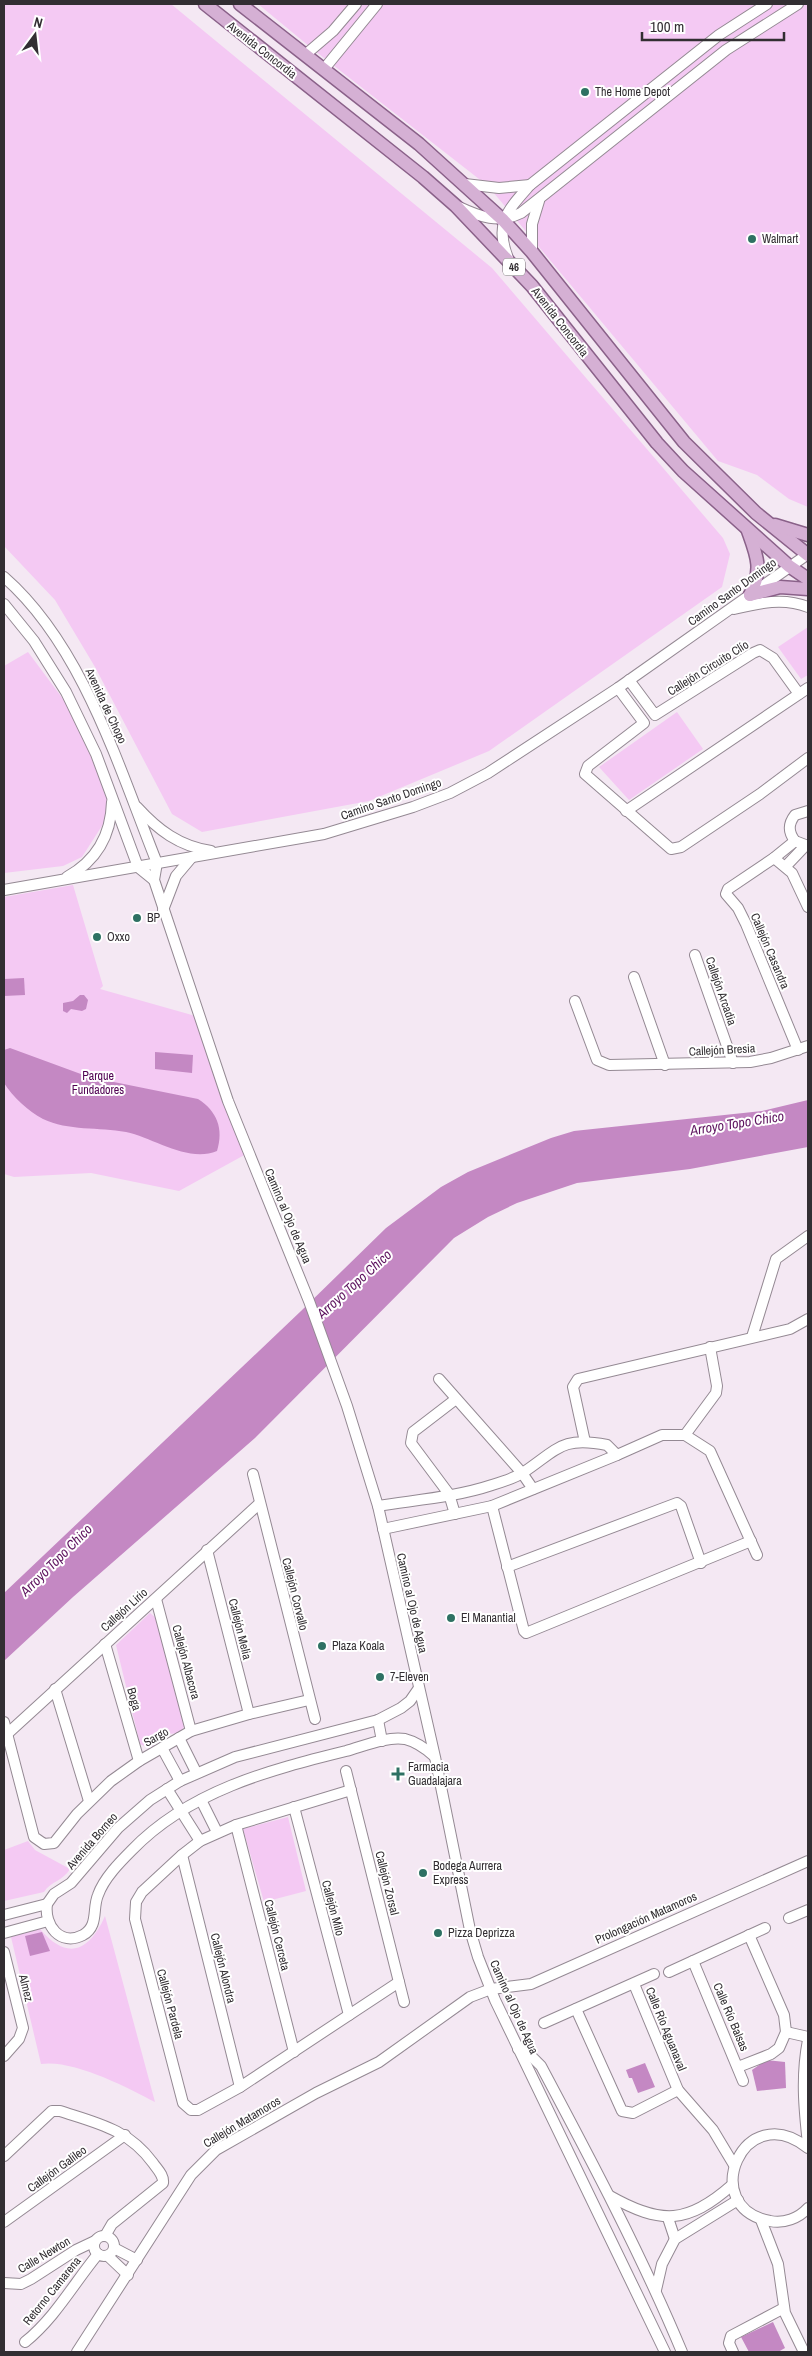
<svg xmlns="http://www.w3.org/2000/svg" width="812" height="2356" viewBox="0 0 812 2356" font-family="'Archivo Narrow',sans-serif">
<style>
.green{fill:#f4c9f3}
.water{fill:#c488c3}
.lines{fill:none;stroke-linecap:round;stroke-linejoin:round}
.minor-casing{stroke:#948993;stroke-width:12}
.major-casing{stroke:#8a6189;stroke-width:15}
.minor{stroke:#fff;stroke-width:10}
.major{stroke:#d5b0d4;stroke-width:12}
.poi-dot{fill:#2e7163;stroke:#fff;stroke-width:2}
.labels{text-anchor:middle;stroke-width:4;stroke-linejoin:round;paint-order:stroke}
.shield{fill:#fff;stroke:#706d70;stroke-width:1}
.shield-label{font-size:11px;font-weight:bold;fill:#322e32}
.street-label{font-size:12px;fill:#322e32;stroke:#fff}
.poi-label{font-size:12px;fill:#322e32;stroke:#fff;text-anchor:start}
.park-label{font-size:12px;fill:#500252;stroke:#fff}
.water-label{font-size:14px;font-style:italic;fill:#5d135e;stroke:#fff}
</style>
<rect width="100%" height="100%" fill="#f4e8f3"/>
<g class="green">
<path d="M4 4H171L492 268 723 538 730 554 722 587 489 751 369 801 202 832 172 814 95 667 55 600 4 546Z"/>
<path d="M258 4H808V507L789 499 757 475 718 461 488 186 315 51Z"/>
<path d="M808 627V675L801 679 778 647Z"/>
<path d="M28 652 66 703 88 749 109 804 107 818 82 857 63 866 4 873V666Z"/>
<path d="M677 712 703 749 629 800 599 767Z"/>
<path d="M73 885 103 986 100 989 199 1017 248 1153 179 1191 91 1173 14 1177 4 1174V897Z"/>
<path d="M150 1613 156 1618 185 1725 180 1733 168 1734 160 1737 150 1749 140 1744 116 1645Z"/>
<path d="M288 1817 306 1891 264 1902 243 1829Z"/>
<path d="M28 1841 35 1850 70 1869C63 1881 51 1881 44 1892L4 1901V1850Z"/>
<path d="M105 1916 155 2102C127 2087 72 2059 41 2064L11 1937 40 1929C67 1961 89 1952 105 1916Z"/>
</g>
<g class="water">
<path d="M24 978 25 995 4 996V979Z"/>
<path d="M80 995H84L88 1000 86 1009 82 1011 71 1009 67 1013 63 1011V1003L73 1001Z"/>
<path d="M10 1048 89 1077 198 1099C217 1111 224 1129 217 1151 188 1163 154 1138 126 1132 99 1127 68 1131 43 1119 28 1111 13 1097 4 1083V1050Z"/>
<path d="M155 1052 193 1055 192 1073 155 1069Z"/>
<path d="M808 1100V1147L690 1169 577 1183 517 1203 488 1217 454 1238 255 1438 73 1597 4 1661V1593L301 1311 386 1228 441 1187 468 1172 551 1138 574 1131 762 1111Z"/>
<path d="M42 1932 50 1951 30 1956 25 1936Z"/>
<path d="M766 2060 785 2062 786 2088 757 2091 752 2070Z"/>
<path d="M645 2063 655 2087 638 2093 632 2078H629L626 2070Z"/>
<path d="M773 2322 785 2348 778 2352H749L741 2337Z"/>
</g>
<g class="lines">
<g class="minor-casing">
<g id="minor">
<path d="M305 55 333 31 356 4"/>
<path d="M324 69 377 4"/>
<path d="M465 184 499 188 530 185"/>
<path d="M459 207C480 217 499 224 521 213L726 50 798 4"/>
<path d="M532 252V224L539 201"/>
<path d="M508 258C494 223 508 210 530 185L719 35 767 4"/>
<path d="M4 577C83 646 119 768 157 863L154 880 228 1101 309 1301 347 1406 378 1506 435 1757 470 1930 478 1957 495 2000 665 2352"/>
<path d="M4 604 34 641 66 692 96 754 138 867 154 880"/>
<path d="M734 609C759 603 783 597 808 607"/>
<path d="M629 680 655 715 753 653 760 650 773 658 799 694"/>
<path d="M618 688 644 723 588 766 585 774 671 849 681 847 760 794 808 758"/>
<path d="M137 807C158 830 179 846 211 851"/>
<path d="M626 811 808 688"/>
<path d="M808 811 795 815C788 824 788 832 795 841L808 846"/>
<path d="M795 841 774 858 728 889 726 894 738 908 746 924 798 1050"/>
<path d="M774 858 792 873 808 907"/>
<path d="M786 866 805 846"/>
<path d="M67 877C96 861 111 835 112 802"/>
<path d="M4 890 324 834 413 807 450 793 488 773 618 688 808 554"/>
<path d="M163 910 176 876 192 857"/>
<path d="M695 955 733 1063"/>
<path d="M634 977 665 1065"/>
<path d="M575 1001 597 1060 609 1065 750 1062 771 1058 808 1046"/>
<path d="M752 1337 776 1259 808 1236"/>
<path d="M439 1379 522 1473 533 1489"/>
<path d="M685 1435 716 1393 717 1386 710 1347"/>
<path d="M585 1442 573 1387 578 1379 790 1329 808 1319"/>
<path d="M253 1474 315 1719"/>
<path d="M378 1506C415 1500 456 1497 492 1485 502 1482 515 1478 524 1472 558 1449 562 1436 607 1445L617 1455"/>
<path d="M492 1506 524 1631 526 1633 751 1541"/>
<path d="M455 1514 449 1494 411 1443 413 1432 456 1399"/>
<path d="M383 1529 492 1506 617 1455 662 1435H685L710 1451 757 1555"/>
<path d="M207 1550 249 1714"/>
<path d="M507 1567 677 1503 681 1506 701 1563"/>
<path d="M156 1599 191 1731"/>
<path d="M105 1644 139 1761"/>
<path d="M419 1688 410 1701 401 1708 378 1720 235 1757 180 1781 150 1800 118 1828 71 1883 54 1894 47 1904C44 1925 60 1947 83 1935 99 1926 92 1909 98 1895 104 1878 120 1862 132 1850 189 1791 269 1770 346 1751 364 1746 387 1736 405 1739 417 1742 425 1748 434 1756"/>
<path d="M55 1689 89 1801"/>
<path d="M378 1720 382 1741"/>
<path d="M4 1722 34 1837 44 1844 54 1843 77 1814 111 1781 139 1761 191 1731 249 1714 309 1700"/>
<path d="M6 1735 259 1504"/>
<path d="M179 1738 196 1772"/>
<path d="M162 1748 180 1781"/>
<path d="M346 1771 404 2002"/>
<path d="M167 1789 200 1841"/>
<path d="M351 1790 236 1825 200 1841 182 1855 142 1892 136 1902 135 1919 183 2103 191 2110H198L240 2087 399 1982"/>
<path d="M201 1800 217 1832"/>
<path d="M294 1807 349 2015"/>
<path d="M236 1825 294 2052"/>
<path d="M182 1855 240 2087"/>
<path d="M4 1915 47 1904"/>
<path d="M789 1918 808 1910"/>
<path d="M4 1933 48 1921"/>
<path d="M4 1952 23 2028 19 2039 4 2056"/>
<path d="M693 1961 743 2081"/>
<path d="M669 1972 765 1928"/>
<path d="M634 1984 678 2090 713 2130 734 2165"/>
<path d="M576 2009 622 2111 633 2113 678 2090"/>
<path d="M544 2023 654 1974"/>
<path d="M786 2032 808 2037"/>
<path d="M808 2040C801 2076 804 2108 808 2144"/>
<path d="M518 2049 530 2055 541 2066C591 2160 641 2254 682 2352"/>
<path d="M738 2067 771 2054 779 2048 786 2032 784 2015 749 1935"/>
<path d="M808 2148C743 2096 697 2208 770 2221 784 2224 799 2218 808 2208"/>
<path d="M4 2156 52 2111H60C97 2123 128 2129 153 2163 157 2169 164 2175 163 2183L112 2224 105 2236"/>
<path d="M610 2196C661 2225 688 2224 732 2185"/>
<path d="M668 2218 675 2239"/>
<path d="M761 2220 778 2264 785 2313 804 2352"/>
<path d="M4 2222 125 2135"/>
<circle cx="104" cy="2246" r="10"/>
<path d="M114 2248 137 2260"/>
<path d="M108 2256 128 2275"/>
<path d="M4 2283 21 2284 31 2279 76 2250 95 2241"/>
<path d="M656 2290 662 2264 675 2239 738 2200"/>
<path d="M25 2342C55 2318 74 2283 98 2254"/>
<path d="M77 2352 191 2175 216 2150 316 2093 379 2062 470 1997 491 1989 531 1984 808 1861"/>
<path d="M733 2352 729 2343 731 2336 784 2308"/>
</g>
</g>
<g class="major-casing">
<g id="major">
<path d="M205 4 423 177 456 206 532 286 657 443 683 471 789 566 808 579"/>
<path d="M240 4 419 144 503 220 532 252 684 442 756 513 808 555"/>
<path d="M775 525 808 535"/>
<path d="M748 531C757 556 763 569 750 595"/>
<path d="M750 595 780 587 808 589"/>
</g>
</g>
<use href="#minor" class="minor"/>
<use href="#major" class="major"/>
</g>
<g class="poi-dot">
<circle cx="585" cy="92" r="5"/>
<circle cx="752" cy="239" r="5"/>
<circle cx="137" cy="918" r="5"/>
<circle cx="97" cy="937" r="5"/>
<circle cx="451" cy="1618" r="5"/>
<circle cx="322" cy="1646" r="5"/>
<circle cx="380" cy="1677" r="5"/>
<path d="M395.5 1766.5h5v5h5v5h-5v5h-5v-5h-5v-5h5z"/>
<circle cx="423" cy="1873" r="5"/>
<circle cx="438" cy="1933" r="5"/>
</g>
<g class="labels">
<rect class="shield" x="503" y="258.5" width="22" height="17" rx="4"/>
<g class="shield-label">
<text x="514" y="271">46</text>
</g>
<g class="street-label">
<text transform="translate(262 50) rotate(38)" y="4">Avenida Concordia</text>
<text transform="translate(560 322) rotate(52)" y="4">Avenida Concordia</text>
<text transform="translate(732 592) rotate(-36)" y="4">Camino Santo Domingo</text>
<text transform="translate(708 668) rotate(-32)" y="4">Callejón Circuito Clío</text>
<text transform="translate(106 706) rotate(65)" y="4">Avenida de Chopo</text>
<text transform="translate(391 799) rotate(-19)" y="4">Camino Santo Domingo</text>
<text transform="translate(770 951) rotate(67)" y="4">Callejón Casandra</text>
<text transform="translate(721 991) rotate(71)" y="4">Callejón Arcadia</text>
<text transform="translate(722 1050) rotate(-3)" y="4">Callejón Bresia</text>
<text transform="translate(288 1216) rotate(67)" y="4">Camino al Ojo de Agua</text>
<text transform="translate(295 1594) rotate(76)" y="4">Callejón Corvallo</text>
<text transform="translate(412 1603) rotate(77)" y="4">Camino al Ojo de Agua</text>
<text transform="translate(124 1610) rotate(-42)" y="4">Callejón Lirio</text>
<text transform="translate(240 1629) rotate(76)" y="4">Callejón Melia</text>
<text transform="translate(186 1662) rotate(75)" y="4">Callejón Albacora</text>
<text transform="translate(134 1699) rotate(74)" y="4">Boga</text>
<text transform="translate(156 1737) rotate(-30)" y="4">Sargo</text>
<text transform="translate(92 1841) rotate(-49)" y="4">Avenida Borneo</text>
<text transform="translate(387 1883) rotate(76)" y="4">Callejón Zorsal</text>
<text transform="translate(333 1908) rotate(75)" y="4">Callejón Milo</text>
<text transform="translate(646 1918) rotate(-24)" y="4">Prolongación Matamoros</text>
<text transform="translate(277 1935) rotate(76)" y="4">Callejón Cerceta</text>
<text transform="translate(223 1968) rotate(76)" y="4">Callejón Alondra</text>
<text transform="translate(26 1988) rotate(76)" y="4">Almez</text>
<text transform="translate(170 2004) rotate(75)" y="4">Callejón Pardela</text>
<text transform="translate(514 2007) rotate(66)" y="4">Camino al Ojo de Agua</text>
<text transform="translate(731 2017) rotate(67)" y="4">Calle Río Balsas</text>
<text transform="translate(666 2029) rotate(68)" y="4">Calle Río Aguanaval</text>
<text transform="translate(242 2122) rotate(-31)" y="4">Callejón Matamoros</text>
<text transform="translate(57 2169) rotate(-36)" y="4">Callejón Galileo</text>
<text transform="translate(44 2255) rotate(-31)" y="4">Calle Newton</text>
<text transform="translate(52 2291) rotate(-51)" y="4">Retorno Camarena</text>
</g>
<g class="poi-label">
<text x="595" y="96">The Home Depot</text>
<text x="762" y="243">Walmart</text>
<text x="147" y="922">BP</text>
<text x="107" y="941">Oxxo</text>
<text x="461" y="1622">El Manantial</text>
<text x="332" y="1650">Plaza Koala</text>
<text x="390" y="1681">7-Eleven</text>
<text x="408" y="1771">Farmacia<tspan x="408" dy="14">Guadalajara</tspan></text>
<text x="433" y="1870">Bodega Aurrera<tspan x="433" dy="14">Express</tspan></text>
<text x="448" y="1937">Pizza Deprizza</text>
</g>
<g class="park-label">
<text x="98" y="1080">Parque<tspan x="98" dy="14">Fundadores</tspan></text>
</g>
<g class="water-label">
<text transform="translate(737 1123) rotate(-9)" y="5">Arroyo Topo Chico</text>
<text transform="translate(354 1284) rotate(-42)" y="5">Arroyo Topo Chico</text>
<text transform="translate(56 1560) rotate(-45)" y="5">Arroyo Topo Chico</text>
</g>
</g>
<rect width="812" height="2356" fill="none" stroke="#322e32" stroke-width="10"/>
<g transform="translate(35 35) rotate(15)" stroke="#ffffff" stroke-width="4" paint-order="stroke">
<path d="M0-4L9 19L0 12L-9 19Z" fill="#322e32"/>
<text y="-8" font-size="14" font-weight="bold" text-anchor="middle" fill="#322e32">N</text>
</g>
<path d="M642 32v8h142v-8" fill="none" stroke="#322e32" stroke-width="2.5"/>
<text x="650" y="32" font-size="15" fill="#322e32" stroke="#ffffff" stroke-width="4" paint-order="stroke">100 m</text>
</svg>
